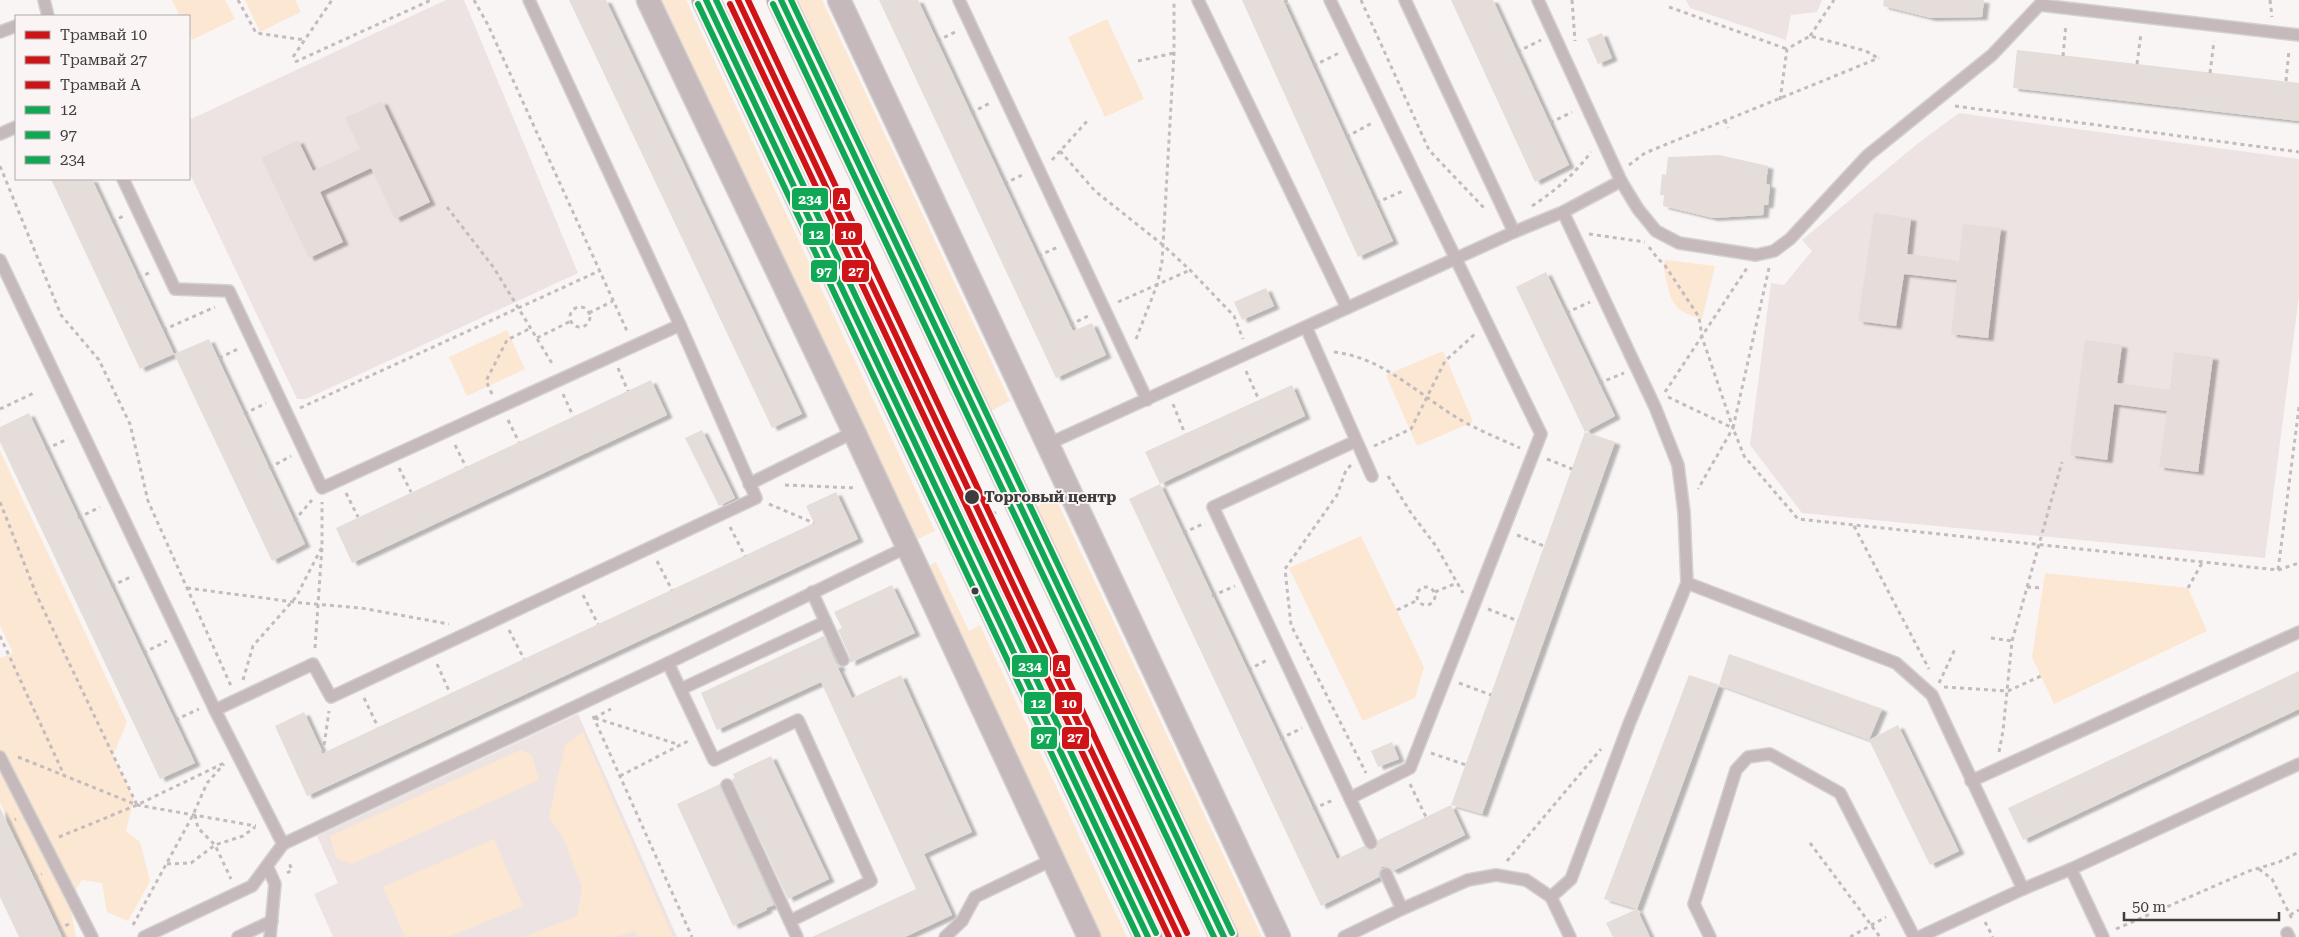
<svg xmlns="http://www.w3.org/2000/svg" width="2299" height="937" viewBox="0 0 2299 937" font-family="'Roboto Serif',serif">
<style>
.built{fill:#ede3e2}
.green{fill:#fce7d2}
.building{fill:#e4ddd9;filter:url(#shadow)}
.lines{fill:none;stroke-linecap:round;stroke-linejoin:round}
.lane-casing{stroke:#d3d1d1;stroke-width:14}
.street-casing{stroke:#d3d1d1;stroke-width:25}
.secondary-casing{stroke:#d3d1d1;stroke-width:30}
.path{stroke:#c4bbbe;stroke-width:3;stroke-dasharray:4 4;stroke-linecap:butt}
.lane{stroke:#c6b9bc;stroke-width:11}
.street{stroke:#c6b9bc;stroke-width:22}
.secondary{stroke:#bbadb0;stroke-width:28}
.bus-1-casing{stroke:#faf4f4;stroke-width:10}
.bus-2-casing{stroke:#faf4f4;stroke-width:10}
.bus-3-casing{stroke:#faf4f4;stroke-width:10}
.bus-1{stroke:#10a855;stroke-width:6}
.bus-2{stroke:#10a855;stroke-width:6}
.bus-3{stroke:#10a855;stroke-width:6}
.tram-1-casing{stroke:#faf4f4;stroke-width:10}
.tram-2-casing{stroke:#faf4f4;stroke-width:10}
.tram-3-casing{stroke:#faf4f4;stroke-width:10}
.tram-1{stroke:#ce1417;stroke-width:6}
.tram-2{stroke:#ce1417;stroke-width:6}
.tram-3{stroke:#ce1417;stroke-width:6}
.stop-dot{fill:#3d3b3b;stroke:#faf4f4;stroke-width:2}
.labels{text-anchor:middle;stroke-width:4;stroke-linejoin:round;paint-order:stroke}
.stop-label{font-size:15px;font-weight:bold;fill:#3d3b3b;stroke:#faf4f4;text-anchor:start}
.line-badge{stroke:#faf4f4;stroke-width:2}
.badge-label{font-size:14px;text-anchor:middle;font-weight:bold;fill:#fff}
</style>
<defs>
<filter id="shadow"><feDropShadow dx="5.5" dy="3" stdDeviation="1" flood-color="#0004"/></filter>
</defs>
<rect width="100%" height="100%" fill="#f9f5f5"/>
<g class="built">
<path d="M446 0H464L578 273 306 399H297L189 172V120Z"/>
<path d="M1686 0H1822L1817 12 1791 15 1786 40 1690 8Z"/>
<path d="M1959 113 2299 159V296L2265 558 1802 513 1750 445 1771 283 1784 285 1812 251 1802 240 1917 144Z"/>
<path d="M578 714 677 937H333L314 894 338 883 317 836Z"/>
</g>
<g class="green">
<path d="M172 0H225L235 19 192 40 189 34V16H180Z"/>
<path d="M245 0H295L301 12 260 32Z"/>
<path d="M659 0H686L935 531 914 541Z"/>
<path d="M797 0H822L1010 401 991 411Z"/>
<path d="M1107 19 1144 99 1105 117 1068 37Z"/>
<path d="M1665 260 1715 266 1702 319C1679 312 1672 308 1667 283 1665 275 1663 268 1665 260Z"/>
<path d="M507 330 525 369 467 396 449 357Z"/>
<path d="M1443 351 1473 422 1417 446 1386 375Z"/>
<path d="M0 451 127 722 113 756 134 799 126 831 140 842 150 881 128 921 107 912 102 883 82 880 69 900 76 937H65L0 802V658L13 653 0 625Z"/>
<path d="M1055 497 1262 937H1238L1036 507Z"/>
<path d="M1361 536 1424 667 1415 698 1363 721 1289 568Z"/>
<path d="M936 562 969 631 980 625 1127 937H1101L927 567Z"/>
<path d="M2045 573 2188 588 2207 631 2054 704 2032 657Z"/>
<path d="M583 732 673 937H638L635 931 615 937H524L577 916 582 888 564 840 549 817 565 745Z"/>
<path d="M521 750 532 755 539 780 352 864 336 858 330 836Z"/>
<path d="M494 839 523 906 449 937H405L383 887Z"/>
</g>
<g class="building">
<path d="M569 0H606L802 414 772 428Z"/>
<path d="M879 0H918L1073 331 1092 323 1106 355 1056 378Z"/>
<path d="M1242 0H1283L1393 241 1358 257Z"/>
<path d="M1451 0H1493L1569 165 1535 182Z"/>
<path d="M1884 0H1984L1982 17 1931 18 1883 6Z"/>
<path d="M1602 33 1612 58 1598 64 1587 39Z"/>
<path d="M2017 50 2299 83V121L2013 88Z"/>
<path d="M382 101 430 202 395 219 371 168 320 192 343 242 309 258 261 158 298 140 313 171 360 149 345 118Z"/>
<path d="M1719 155 1768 166 1766 184 1770 185 1768 205H1764L1763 215 1713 218 1663 206 1664 195H1660L1662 174 1666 175 1668 157Z"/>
<path d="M51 179H92L174 354 140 369Z"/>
<path d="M1874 213 1911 218 1907 254 1959 261 1963 224 2001 228 1988 338 1951 334 1957 280 1904 274 1896 326 1858 321Z"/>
<path d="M1546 272 1615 416 1585 432 1516 287Z"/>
<path d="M1266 288 1274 306 1242 320 1234 302Z"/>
<path d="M209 339 305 544 272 561 174 354Z"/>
<path d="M2085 340 2122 345 2117 383 2170 390 2174 352 2213 357 2198 472 2159 467 2167 411 2114 404 2107 460 2070 455Z"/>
<path d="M651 380 667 415 352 563 336 528Z"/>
<path d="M1292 385 1305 416 1160 484 1145 452Z"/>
<path d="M29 413 195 763 160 779 0 442V427Z"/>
<path d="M702 430 735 498 719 506 685 438Z"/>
<path d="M1585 432 1615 442 1482 814 1451 805Z"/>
<path d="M1160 484 1337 859 1364 846 1370 850H1375L1378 844V840L1451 805 1465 835 1393 871 1387 867H1382L1379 873V877L1321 906 1129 499Z"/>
<path d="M836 492 858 539 307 796 275 726 304 712 323 753 814 523 806 506Z"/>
<path d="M892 585 915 633 850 663V657L838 630 842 628 834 612Z"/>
<path d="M824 636 836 663 841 667 838 668 852 698 901 675 972 832 924 854 952 915 905 937H812L916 889 821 682 717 730 701 693Z"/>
<path d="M1729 654 1882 709 1869 740 1719 685Z"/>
<path d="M2299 671V709L2023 840 2008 808Z"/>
<path d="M1689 675 1719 685 1637 909 1604 899Z"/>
<path d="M1898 725 1959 851 1930 865 1869 740Z"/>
<path d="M1392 742 1399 759 1378 767 1371 751Z"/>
<path d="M771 756 829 879 788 899 732 779 735 778 733 774Z"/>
<path d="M720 784 774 905 766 908 767 910 733 926 677 804Z"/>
<path d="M0 808 34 878 62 937H19L0 897Z"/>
<path d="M1637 909 1650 937H1613L1606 923Z"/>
</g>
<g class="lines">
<g class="lane-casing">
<g id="lane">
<path d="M44 0 48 16"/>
<path d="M959 0 1147 400"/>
<path d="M1198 0 1347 308"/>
<path d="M1330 0 1541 434 1410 768 1350 798"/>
<path d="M1405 0 1514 232"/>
<path d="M2040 5 2299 35"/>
<path d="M0 32 16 26"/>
<path d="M0 134 16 127"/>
<path d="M123 179 175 289 229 291 322 488 680 325"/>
<path d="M1621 181 1638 209 1656 231 1679 243 1756 255 1774 251 1790 239 1867 156 1992 55 2044 0"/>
<path d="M0 260 215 710 283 844"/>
<path d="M1306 327 1372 476"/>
<path d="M1356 441 1213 507 1371 843"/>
<path d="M1048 444 1514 232 1563 212 1621 181 1538 0"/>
<path d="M749 484 854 432"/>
<path d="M1687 583 1896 663 1932 695 2023 889 2071 869 2103 937"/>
<path d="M812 592 843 660"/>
<path d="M668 663 714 760 798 720 871 881 790 921"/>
<path d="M681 689 825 622"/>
<path d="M215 710 313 664 331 697 756 498 680 325 529 0"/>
<path d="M0 757 92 937"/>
<path d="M1971 781 2299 632"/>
<path d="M727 785 797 937"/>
<path d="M267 866 275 884 270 937"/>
<path d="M2071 869 2299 764"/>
<path d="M1551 897 1571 879 1629 724 1687 583 1684 512 1678 465 1655 407 1563 212"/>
<path d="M1402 909 1468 880 1496 875 1526 880 1551 897 1570 937"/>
<path d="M2287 933 2289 937"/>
<path d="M144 937 252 886 283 844 668 663 907 547"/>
<path d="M238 937 272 921"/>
<path d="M945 937 962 921 975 897 1054 859"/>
<path d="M1344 937 1402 909 1386 874"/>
<path d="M1710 937 1694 904 1736 770 1748 757 1770 754 1840 793 1914 937"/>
<path d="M1919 937 2023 889"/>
</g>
</g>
<g class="street-casing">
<g id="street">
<path d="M648 0 854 432 1089 937"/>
<path d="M839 0 1279 937"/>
</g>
</g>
<g class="secondary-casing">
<g id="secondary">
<path d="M706 0 1148 937"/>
<path d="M781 0 1224 937"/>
</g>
</g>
<g class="path">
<path d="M238 0 256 33 305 40"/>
<path d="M474 0 488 25 627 331"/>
<path d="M1361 0 1429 150 1484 208"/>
<path d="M1572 0 1575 41"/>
<path d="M2270 0 2272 17"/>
<path d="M1284 2 1289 0"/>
<path d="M1669 7 1787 49"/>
<path d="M1810 36 1834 0"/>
<path d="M937 41 957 31"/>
<path d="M1517 52 1541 40"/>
<path d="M2063 56 2066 24"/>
<path d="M293 57 332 0"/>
<path d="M1138 61 1174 53"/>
<path d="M295 62 431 0"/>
<path d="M2137 64 2141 33"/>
<path d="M1313 66 1339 53"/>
<path d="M2210 73 2214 41"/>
<path d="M2286 81 2289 50"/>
<path d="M1780 100 1787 49 1810 36 1866 51 1878 58"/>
<path d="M1955 106 2299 152"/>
<path d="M971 113 990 103"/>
<path d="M1725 120 1728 128"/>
<path d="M1550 123 1572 112"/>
<path d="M1346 137 1374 122"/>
<path d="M1060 151 1095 191 1163 245 1190 270 1234 316 1243 339"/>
<path d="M1052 160 1089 119"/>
<path d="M1629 165 1645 153 1879 58"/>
<path d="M0 166 61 315 99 360 130 424 148 501 231 686"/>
<path d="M1004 184 1024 174"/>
<path d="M1376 203 1405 190"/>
<path d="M1532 206C1555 191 1575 174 1591 152"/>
<path d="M447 207 494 268 553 365"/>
<path d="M112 222 125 215"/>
<path d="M1589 234 1645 242"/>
<path d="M1649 247 1658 259 1664 264 1699 317 1702 337 1733 428 1698 489"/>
<path d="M1038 256 1058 247"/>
<path d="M1769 268 1733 428 1744 456 1798 519 2278 570 2299 407"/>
<path d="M138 278 151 272"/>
<path d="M1118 302 1190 270"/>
<circle cx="580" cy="317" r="10"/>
<path d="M589 313 613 301"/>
<path d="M1566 313 1590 302"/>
<path d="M1070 325 1090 315"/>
<path d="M163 330 215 307"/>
<path d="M537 338 571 321"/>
<path d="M1136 339 1157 285 1162 262 1174 53V0"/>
<path d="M1334 352C1387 358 1423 400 1468 424 1485 433 1503 440 1520 448"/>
<path d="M219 358 240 348"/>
<path d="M618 368 628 391"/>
<path d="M1246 371 1259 400"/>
<path d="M1599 383 1624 373"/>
<path d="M1665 392 1747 268"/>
<path d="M492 394 486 381 507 340 531 328"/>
<path d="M563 394 573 416"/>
<path d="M1668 397 1733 428"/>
<path d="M1173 404 1185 434"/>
<path d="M300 408 599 271"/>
<path d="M0 409 36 392"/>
<path d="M244 414 266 403"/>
<path d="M508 420 519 442"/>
<path d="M455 445 466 467"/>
<path d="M1374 446 1411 429 1445 361 1475 334"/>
<path d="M46 449 68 439"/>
<path d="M1547 459 1572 469"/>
<path d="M1351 465 1346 470 1337 495 1285 569 1291 625 1366 773"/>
<path d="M269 468 291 456"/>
<path d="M399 468 411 492"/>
<path d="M1388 476 1411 513 1436 546 1463 593"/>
<path d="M785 485 856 488"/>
<path d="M346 493 358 517"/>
<path d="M0 502 37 596 137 805"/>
<path d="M769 504 814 523"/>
<path d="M78 518 100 507"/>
<path d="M294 521 312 500"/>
<path d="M978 521 997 512"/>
<path d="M1854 526 1929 669"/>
<path d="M730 527 745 556"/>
<path d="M1183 533 1205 523"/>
<path d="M1517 535 1544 546"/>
<path d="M657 561 672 590"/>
<path d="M2278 570 2299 563"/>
<path d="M111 586 133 576"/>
<path d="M2027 587 2043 588"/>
<circle cx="1426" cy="596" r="9"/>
<path d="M187 588 302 603 361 608 449 624"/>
<path d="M2188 588 2202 563"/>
<path d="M1435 592 1457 583"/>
<path d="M583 595 598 624"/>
<path d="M1212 596 1235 586"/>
<path d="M1488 609 1518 621"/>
<path d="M1397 610 1418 600"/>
<path d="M509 630 524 659"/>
<path d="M0 636 64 775"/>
<path d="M1991 638 2012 641"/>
<path d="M315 648 322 547V502"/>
<path d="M143 653 167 641"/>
<path d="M437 664 450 693"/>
<path d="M1248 670 1269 659"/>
<path d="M243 680 253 646 296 597 322 547"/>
<path d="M1459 683 1491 695"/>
<path d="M1939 683 1956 647"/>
<path d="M1944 687 2008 691 2041 676"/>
<path d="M364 698 378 727"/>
<path d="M593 716 692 937"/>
<path d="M594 718 611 709"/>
<path d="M595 718 680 745"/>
<path d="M175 720 199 709"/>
<path d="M1280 739 1302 728"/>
<path d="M1999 752 2003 731 2012 641 2062 462"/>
<path d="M323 753 329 711"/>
<path d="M1431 753 1466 765"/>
<path d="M18 757 137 805 256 826"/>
<path d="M620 776 688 741"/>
<path d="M1410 784 1426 817"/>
<path d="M1313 809 1333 800"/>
<path d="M195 815 198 828 215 845 231 879"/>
<path d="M8 824 16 819"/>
<path d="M59 837 137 805 224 763"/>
<path d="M1810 843 1880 937"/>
<path d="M1507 861 1601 749"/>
<path d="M167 864 191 863 215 845 243 836 255 827"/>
<path d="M2259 869 2272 879 2292 919"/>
<path d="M287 873 292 870 289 863"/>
<path d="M34 878 42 874"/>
<path d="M2290 915 2299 910"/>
<path d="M1985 922 1993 937"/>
<path d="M133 925 193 815 207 783 224 764"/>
<path d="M58 929 69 924"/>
<path d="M2116 929 2249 871 2279 862 2299 852"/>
<path d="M1850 937 1886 917"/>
</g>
<use href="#lane" class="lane"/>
<use href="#street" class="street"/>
<use href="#secondary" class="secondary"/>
<g class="bus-1-casing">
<g id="bus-1">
<path d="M706 0 1148 937"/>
<path d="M781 0 1224 937"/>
</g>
</g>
<g class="bus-2-casing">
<g id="bus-2">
<path d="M698 4 1138 937"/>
<path d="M773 4 1214 937"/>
</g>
</g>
<g class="bus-3-casing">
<g id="bus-3">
<path d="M716 0 1156 933"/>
<path d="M791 0 1232 933"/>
</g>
</g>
<use href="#bus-1" class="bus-1"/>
<use href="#bus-2" class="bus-2"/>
<use href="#bus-3" class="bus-3"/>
<g class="tram-1-casing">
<path id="tram-1" d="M738 0 1179 937"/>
</g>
<g class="tram-2-casing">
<path id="tram-2" d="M730 4 1169 937"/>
</g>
<g class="tram-3-casing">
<path id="tram-3" d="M748 0 1187 933"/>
</g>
<use href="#tram-1" class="tram-1"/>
<use href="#tram-2" class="tram-2"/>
<use href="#tram-3" class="tram-3"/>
</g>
<g class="stop-dot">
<circle cx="972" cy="497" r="8"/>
<circle cx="975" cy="591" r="4.5"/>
</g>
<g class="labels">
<g class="stop-label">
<text x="984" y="502">Торговый центр</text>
</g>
</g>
<g class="line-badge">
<rect x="832" y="187" width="19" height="24" rx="5" fill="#ce1417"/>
<rect x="791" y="187" width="38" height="24" rx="5" fill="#10a855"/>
<rect x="802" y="222" width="29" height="24" rx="5" fill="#10a855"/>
<rect x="834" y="222" width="29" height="24" rx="5" fill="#ce1417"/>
<rect x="810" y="259" width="28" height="24" rx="5" fill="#10a855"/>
<rect x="841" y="259" width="29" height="24" rx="5" fill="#ce1417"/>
<rect x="1052" y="654" width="19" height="24" rx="5" fill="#ce1417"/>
<rect x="1011" y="654" width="38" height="24" rx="5" fill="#10a855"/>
<rect x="1023" y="691" width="29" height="24" rx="5" fill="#10a855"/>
<rect x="1054" y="691" width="29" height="24" rx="5" fill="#ce1417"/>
<rect x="1030" y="726" width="28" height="24" rx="5" fill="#10a855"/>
<rect x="1061" y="726" width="29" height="24" rx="5" fill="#ce1417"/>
</g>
<g class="badge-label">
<text x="842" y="204">А</text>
<text x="810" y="204">234</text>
<text x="816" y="239">12</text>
<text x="848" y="239">10</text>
<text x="824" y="276">97</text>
<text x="856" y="276">27</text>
<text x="1061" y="671">А</text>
<text x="1030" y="671">234</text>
<text x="1038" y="708">12</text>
<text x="1069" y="708">10</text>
<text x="1044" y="742">97</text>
<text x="1075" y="742">27</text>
</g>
<rect x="15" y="15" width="175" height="165" fill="#faf4f4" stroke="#aeaaaa"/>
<rect x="25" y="31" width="25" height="8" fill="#ce1417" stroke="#aeaaaa"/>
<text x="60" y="40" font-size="15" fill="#3d3b3b">Трамвай 10</text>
<rect x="25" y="56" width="25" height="8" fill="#ce1417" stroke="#aeaaaa"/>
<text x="60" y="65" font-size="15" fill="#3d3b3b">Трамвай 27</text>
<rect x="25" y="81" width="25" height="8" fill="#ce1417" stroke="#aeaaaa"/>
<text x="60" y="90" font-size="15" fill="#3d3b3b">Трамвай А</text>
<rect x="25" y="106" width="25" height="8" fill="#10a855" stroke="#aeaaaa"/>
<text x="60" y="115" font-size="15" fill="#3d3b3b">12</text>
<rect x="25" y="131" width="25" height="8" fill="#10a855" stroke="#aeaaaa"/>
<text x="60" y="140" font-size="15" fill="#3d3b3b">97</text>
<rect x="25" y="156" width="25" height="8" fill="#10a855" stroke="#aeaaaa"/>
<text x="60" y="165" font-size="15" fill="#3d3b3b">234</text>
<path d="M2124 912v8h155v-8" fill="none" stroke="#3d3b3b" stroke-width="2.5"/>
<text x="2132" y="912" font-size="15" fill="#3d3b3b" stroke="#faf4f4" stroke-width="4" paint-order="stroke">50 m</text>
</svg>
